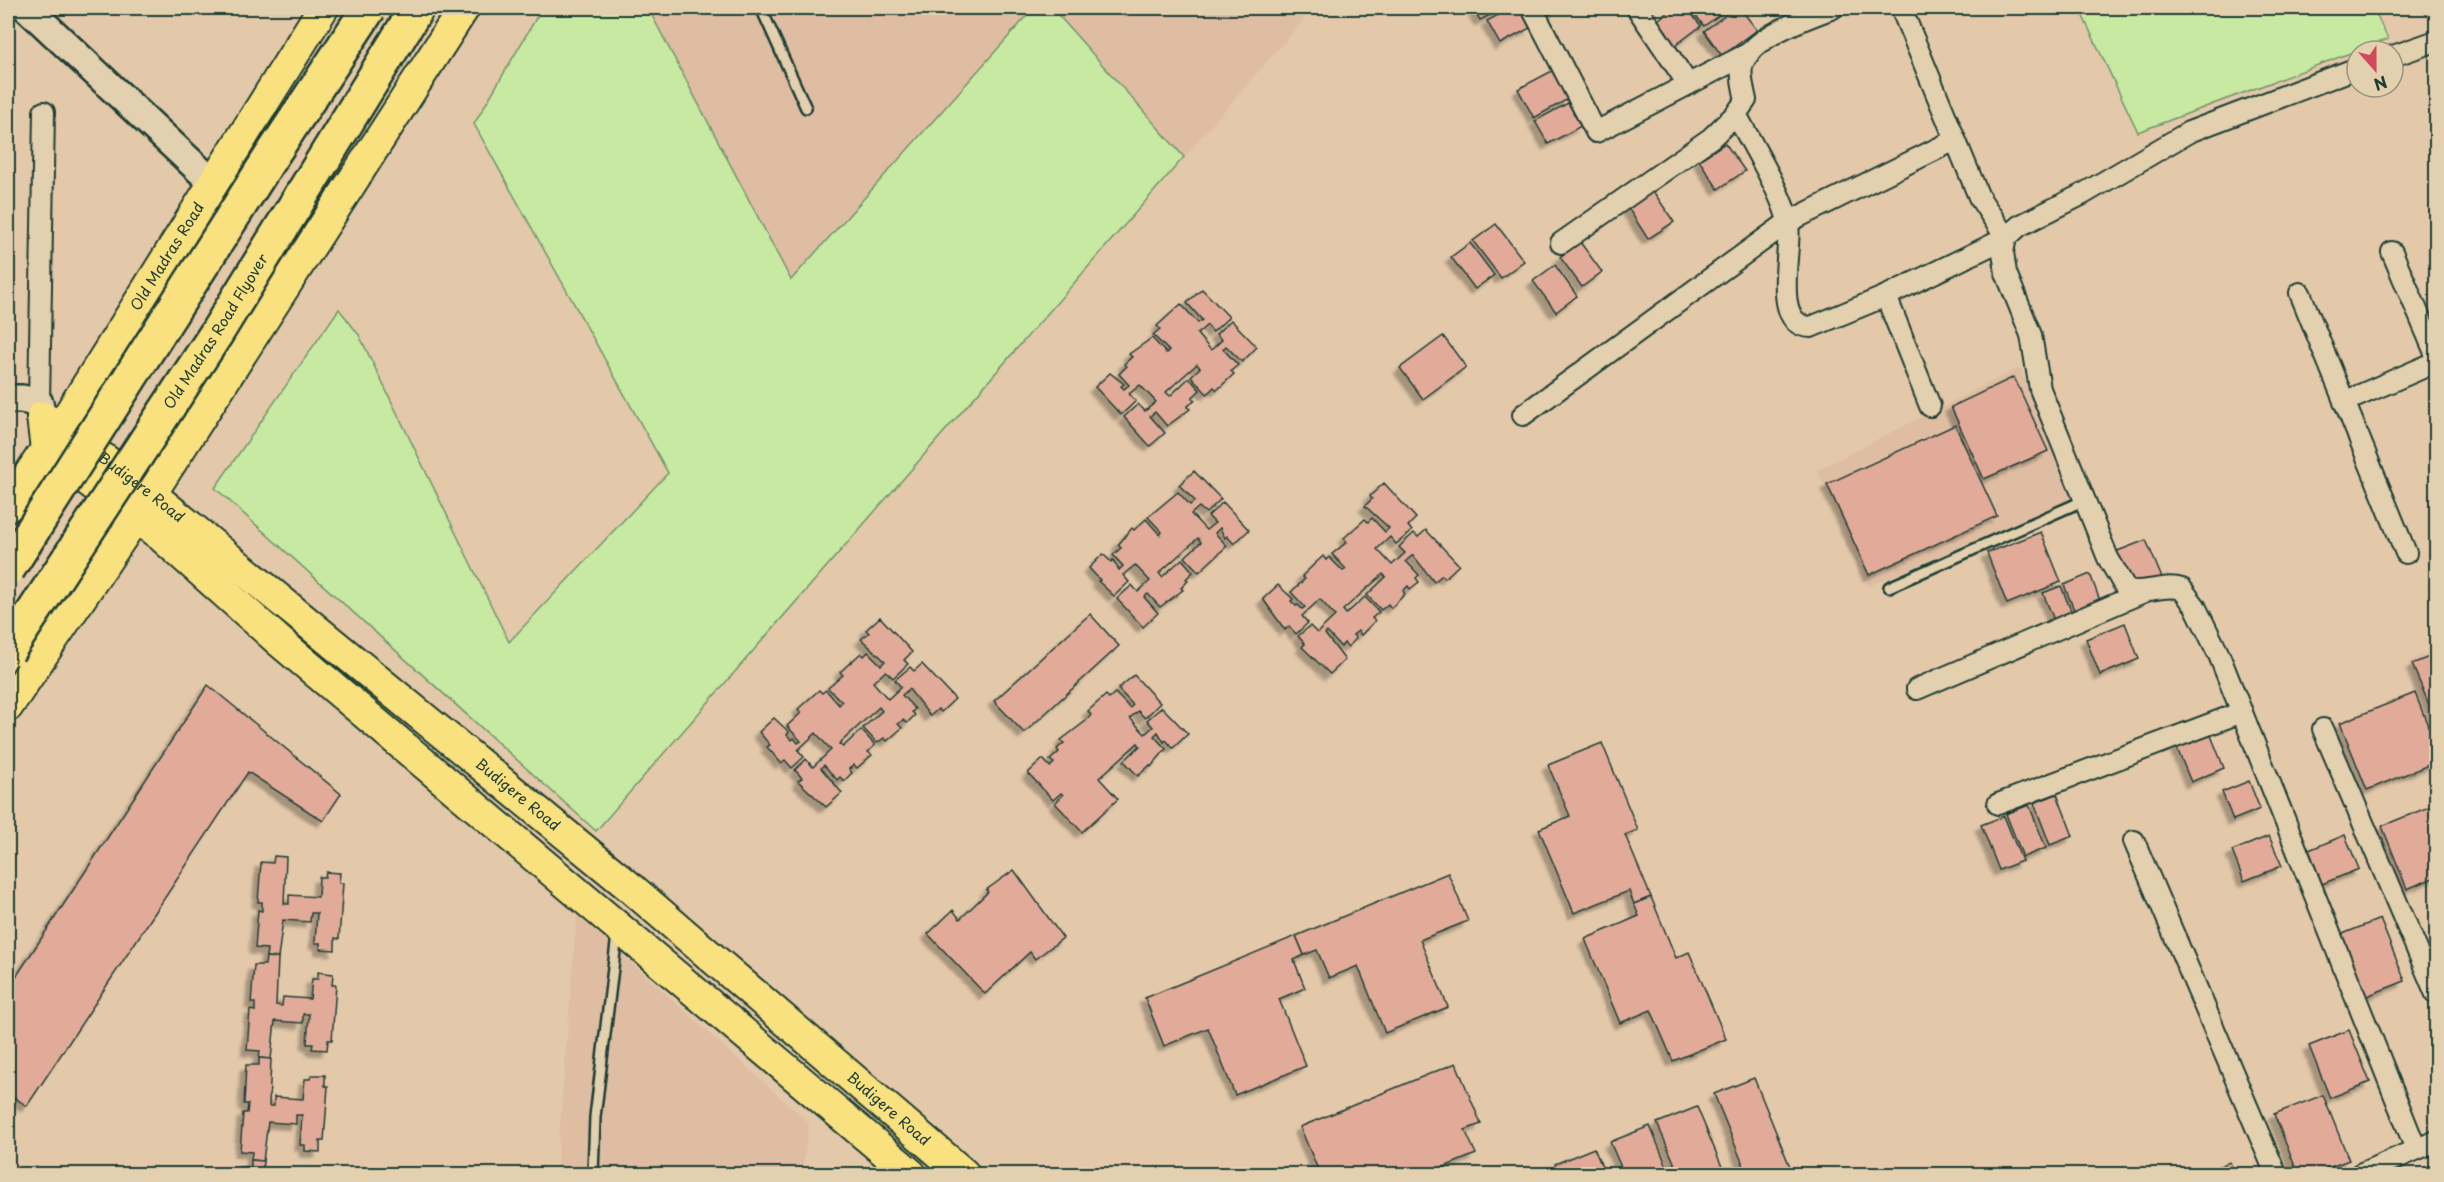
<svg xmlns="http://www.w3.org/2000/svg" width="2444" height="1182" viewBox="0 0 2444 1182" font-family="'Playpen Sans',sans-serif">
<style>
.built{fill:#dfbda3}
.green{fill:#c7e9a2;stroke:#73936b;stroke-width:1.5}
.building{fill:#e2ab99;stroke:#1f3d34;stroke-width:1.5;filter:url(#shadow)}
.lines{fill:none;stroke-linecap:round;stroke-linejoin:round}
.lane-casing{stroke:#1f3d34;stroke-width:14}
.street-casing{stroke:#1f3d34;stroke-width:24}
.secondary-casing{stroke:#1f3d34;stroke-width:32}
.primary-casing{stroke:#1f3d34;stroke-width:34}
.lane{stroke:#e3d0ae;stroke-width:9}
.street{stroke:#e3d0ae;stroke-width:20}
.secondary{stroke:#e3d0ae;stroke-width:27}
.primary{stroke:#fae180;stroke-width:30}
.highway-bridge-casing{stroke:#1f3d34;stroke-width:38;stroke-linecap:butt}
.highway-bridge{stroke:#fae180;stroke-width:33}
.labels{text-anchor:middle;stroke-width:6;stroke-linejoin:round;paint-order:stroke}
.street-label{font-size:15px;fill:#1f3d34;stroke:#e3d0ae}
</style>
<defs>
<filter id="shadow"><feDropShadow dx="-5.5" dy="5.5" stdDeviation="1.5" flood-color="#0004"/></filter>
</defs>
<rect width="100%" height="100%" fill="#e3c9aa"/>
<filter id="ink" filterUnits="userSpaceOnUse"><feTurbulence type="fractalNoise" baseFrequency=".0167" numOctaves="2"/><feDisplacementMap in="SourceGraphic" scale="12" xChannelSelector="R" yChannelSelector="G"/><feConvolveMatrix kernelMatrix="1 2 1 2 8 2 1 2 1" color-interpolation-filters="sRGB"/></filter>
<g filter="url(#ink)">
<g class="built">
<path d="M648 8H1034L791 280Z"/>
<path d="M1052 8H1314L1184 157Z"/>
<path d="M2020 367 2073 499 1869 586 1817 470Z"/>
<path d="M2436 648V732L2408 662Z"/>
<path d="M577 914 809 1123 802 1174H556Z"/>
</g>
<g class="green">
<path d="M542 8H648L791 280 1034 8H1052L1184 157 596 831 215 488 339 309 359 335 509 642 668 473 474 124Z"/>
<path d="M2079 8H2373L2388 39 2138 132Z"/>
</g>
<g class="building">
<path d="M1473 8H1504L1480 20Z"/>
<path d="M1511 8H1519L1530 28 1500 44 1487 21Z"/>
<path d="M1544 8H1560L1548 15Z"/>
<path d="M1673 8H1687L1701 26 1673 47 1654 23Z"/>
<path d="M1690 8H1729L1704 26Z"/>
<path d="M1735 8H1740L1757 30 1722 56 1704 31Z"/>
<path d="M1552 71 1568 99 1534 118 1518 89Z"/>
<path d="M1568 103 1581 126 1548 144 1535 121Z"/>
<path d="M1725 143 1745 171 1718 189 1699 160Z"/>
<path d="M1653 191 1674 222 1648 239 1628 208Z"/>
<path d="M1496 224 1524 261 1501 278 1473 241Z"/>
<path d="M1580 242 1602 272 1582 287 1560 257Z"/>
<path d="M1470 243 1494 275 1475 289 1451 257Z"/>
<path d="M1555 265 1577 296 1556 312 1533 281Z"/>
<path d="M1202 289 1229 317 1213 332 1207 325 1197 334 1211 350 1222 340 1216 334 1231 320 1257 347 1242 362 1226 346 1223 349 1238 365 1231 371 1234 374 1217 390 1214 387 1207 394 1191 376 1200 368 1197 364 1166 392 1170 396 1189 378 1200 390 1192 398 1195 400 1187 407 1190 409 1167 426 1155 412 1150 416 1165 433 1150 446 1124 417 1138 404 1145 411 1156 402 1140 385 1129 394 1136 401 1121 415 1095 387 1110 373 1124 384 1121 386 1124 389 1129 385 1119 374 1127 366 1124 364 1132 357 1129 354 1152 338 1166 353 1169 351 1153 335 1160 329 1157 326 1181 304 1198 323 1202 320 1187 303Z"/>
<path d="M1443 336 1466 367 1423 399 1400 368Z"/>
<path d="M2014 377 2048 451 1984 479 1951 407Z"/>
<path d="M1955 425 1997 516 1869 575 1827 484Z"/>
<path d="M1194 471 1221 499 1206 513 1199 507 1191 514 1206 530 1215 523 1208 516 1223 502 1249 530 1234 544 1227 536 1225 538 1220 528 1215 533 1227 546 1199 572 1185 557 1201 542 1198 538 1159 573 1162 577 1182 559 1193 572 1186 579 1188 581 1181 588 1183 590 1160 607 1148 594 1144 597 1158 613 1143 627 1117 599 1132 585 1138 592 1150 581 1135 565 1123 575 1129 582 1114 596 1098 581 1100 580 1089 568 1103 554 1111 562 1113 560 1119 570 1123 566 1113 555 1121 548 1118 545 1132 528 1134 530 1146 519 1160 535 1162 532 1148 517 1178 492 1190 505 1195 501 1179 485Z"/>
<path d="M1384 483 1416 518 1408 526 1412 531 1396 544 1390 537 1377 549 1392 565 1405 553 1399 547 1414 533 1418 537 1426 530 1459 565 1445 578 1442 575 1434 582 1413 555 1406 561 1419 575 1416 578 1419 582 1410 589 1408 586 1403 591 1405 594 1391 608 1388 604 1381 610 1367 595 1386 577 1383 574 1343 610 1346 614 1365 597 1379 612 1372 618 1375 621 1361 635 1358 631 1353 635 1356 639 1348 647 1344 643 1341 647 1327 632 1325 634 1345 660 1330 674 1302 647 1305 644 1298 636 1310 626 1317 633 1335 616 1320 599 1302 616 1308 623 1296 634 1289 626 1285 630 1263 599 1278 585 1293 599 1291 601 1296 606 1298 605 1302 609 1305 607 1291 592 1305 579 1302 576 1323 556 1326 560 1329 557 1343 571 1346 569 1332 554 1347 542 1344 538 1365 519 1368 522 1372 518 1385 532 1389 528 1365 506 1372 499 1370 496Z"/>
<path d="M2041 532 2061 582 2007 604 1987 553Z"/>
<path d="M2146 540 2162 578 2130 590 2115 552Z"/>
<path d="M2090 574 2102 606 2077 617 2064 585Z"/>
<path d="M2061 586 2074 618 2056 625 2043 593Z"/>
<path d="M1090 614 1119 646 1024 733 994 701Z"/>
<path d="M880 617 912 652 904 660 908 664 893 678 886 671 873 682 888 699 901 687 895 680 910 667 914 671 922 664 955 699 941 712 938 709 930 716 909 689 902 695 915 709 912 712 915 715 907 723 903 720 898 724 902 728 887 741 884 738 877 743 863 728 882 711 879 707 839 744 843 747 861 730 875 745 868 752 872 755 857 768 854 765 849 769 852 773 844 781 840 777 837 780 824 765 821 768 842 793 826 807 798 781 802 778 795 770 806 759 813 767 831 750 816 733 798 750 804 757 792 768 785 760 781 763 767 747 770 745 759 732 774 718 789 732 787 735 792 740 794 738 798 743 801 741 787 726 801 713 798 709 819 690 822 693 826 690 839 705 842 702 828 688 843 675 840 672 861 653 864 656 868 652 881 665 885 661 861 639 869 633 866 630Z"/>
<path d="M2125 623 2139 659 2100 675 2086 639Z"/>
<path d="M2436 654V721L2412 664Z"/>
<path d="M1134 675 1160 703 1145 718 1138 711 1130 718 1145 734 1153 727 1147 720 1162 707 1188 734 1173 748 1166 740 1164 742 1158 732 1154 736 1166 749 1151 767 1150 765 1138 776 1124 761 1140 746 1138 743 1099 778 1118 799 1082 832 1055 803 1063 795 1061 793 1053 800 1028 773 1043 759 1050 767 1054 763 1050 760 1059 752 1057 749 1064 743 1061 740 1086 721 1091 715 1088 711 1106 695 1109 698 1115 693 1130 708 1133 705 1118 689Z"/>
<path d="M208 685 341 794 323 821 248 772 27 1106 8 1093V989Z"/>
<path d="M2415 693 2436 746V762L2367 790 2340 723Z"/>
<path d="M2210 733 2224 768 2191 782 2176 746Z"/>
<path d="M1602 743 1638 830 1625 835 1651 897 1634 904 1629 891 1574 913 1539 829 1570 816 1548 765Z"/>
<path d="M2249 781 2260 809 2233 820 2222 792Z"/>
<path d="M2057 794 2073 836 2050 845 2034 803Z"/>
<path d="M2436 804V877L2407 889 2382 826Z"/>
<path d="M2029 805 2046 848 2023 857 2006 814Z"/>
<path d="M2004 816 2022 861 1999 870 1981 825Z"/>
<path d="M2345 835 2359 869 2322 884 2309 850Z"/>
<path d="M2269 836 2282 866 2244 881 2232 851Z"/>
<path d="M274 856 286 857 284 904H289V895L318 897 319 877H325L326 872 340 873 339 883H343L339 939 335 938V950L320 949V943H315L317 913H311L310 922 283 920 278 958 266 957 267 949 255 948 258 910 262 911V902H258L261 862 273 863Z"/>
<path d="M1014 870 1063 938 1035 959 1030 952 985 994 928 934 953 910 960 919 988 892 986 890Z"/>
<path d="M1448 873 1468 921 1420 940 1448 1007 1385 1033 1358 966 1329 978 1317 950 1304 955 1296 936Z"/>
<path d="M1651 897 1676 958 1689 952 1726 1039 1673 1061 1651 1010 1620 1023 1585 939 1639 916 1634 904Z"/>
<path d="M2380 919 2405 981 2359 999 2335 937Z"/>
<path d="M1296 936 1304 955 1294 960 1305 988 1279 999 1306 1066 1235 1095 1208 1028 1164 1046 1145 998Z"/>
<path d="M266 957 278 958 276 1005 282 1006 283 997 310 999 312 979H318V972L333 974 332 985H336L332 1040H328L327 1050 312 1049 313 1044H307L309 1014H303V1023L275 1021 271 1059 259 1058 260 1051 247 1050 250 1010 255 1011V1003H251L254 965H265Z"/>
<path d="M2349 1030 2370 1082 2330 1098 2309 1046Z"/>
<path d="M259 1058 271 1059 269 1106H274V1097L303 1099 305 1079H310L311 1075H325V1086H328L324 1141H320V1152L305 1151V1145H300L302 1115H296V1124L268 1122 263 1161 251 1160 252 1152 240 1151 243 1113H247L248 1104H244L246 1065H259Z"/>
<path d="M1456 1063 1481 1124 1465 1130 1476 1154 1427 1174H1320L1300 1127Z"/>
<path d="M1754 1078 1793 1174H1747L1714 1094Z"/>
<path d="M2323 1095 2349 1160 2312 1174H2298L2274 1114Z"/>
<path d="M1697 1107 1725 1174H1679L1657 1123Z"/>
<path d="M1650 1126 1670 1174H1624L1610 1142Z"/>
<path d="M1594 1148 1605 1174H1559L1555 1164Z"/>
<path d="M251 1160 263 1161 262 1174H238L239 1167H251Z"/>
<path d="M2230 1162 2235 1174H2199Z"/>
</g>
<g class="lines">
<g class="lane-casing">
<g id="lane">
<path d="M761 8 806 108"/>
<path d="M1889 587 2085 500"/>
<path d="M593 1174 595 1117 617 935"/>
</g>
</g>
<g class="street-casing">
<g id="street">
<path d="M1532 8 1596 132 1751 52"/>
<path d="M1637 8 1688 84"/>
<path d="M1901 8 1979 197 2006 238"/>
<path d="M2393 56 2436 41"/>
<path d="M1736 114C1750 141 1783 195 1788 222 1793 247 1769 326 1811 327L1886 296 2006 238 2019 226 2083 194 2189 132 2357 68"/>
<path d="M2006 238 2003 252 2006 273 2031 335 2040 389 2108 558 2126 589C2143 596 2162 583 2182 589L2195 606 2219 655 2416 1149"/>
<path d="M1561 243 1711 138 1736 114 1746 100C1744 90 1740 77 1742 67 1749 37 1807 18 1833 8"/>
<path d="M2392 252 2436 355"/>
<path d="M2300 293 2406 553"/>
<path d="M1886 296 1930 406"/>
<path d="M2344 402 2436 362"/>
<path d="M39 403 44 112"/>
<path d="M1523 415 1788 222 1955 140"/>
<path d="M1917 689 2146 591"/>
<path d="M2323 729 2436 994"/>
<path d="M1998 804 2242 712"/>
<path d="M2134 841 2276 1174"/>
<path d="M2360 1174 2436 1141"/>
</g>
</g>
<g class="secondary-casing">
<g id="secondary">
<path d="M27 8 213 183"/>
<path d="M8 399H22L39 403 42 417"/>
</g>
</g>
<g class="primary-casing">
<g id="primary">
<path id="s1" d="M42 417 61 427 151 494 631 888 964 1174"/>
<path d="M42 417 46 449 161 536 280 642 911 1174"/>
<path id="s2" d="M8 506 61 427 323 8"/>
<path d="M8 706 151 494 464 8"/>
</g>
</g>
<use href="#lane" class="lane"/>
<use href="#street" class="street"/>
<use href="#secondary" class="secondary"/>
<use href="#primary" class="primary"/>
<g class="highway-bridge-casing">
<g id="highway-bridge">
<path d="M8 569 270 158 369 8"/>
<path id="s3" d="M8 651 216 334 417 8"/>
</g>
</g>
<use href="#highway-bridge" class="highway-bridge"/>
</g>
</g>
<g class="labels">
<g class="street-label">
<text dy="5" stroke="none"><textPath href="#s2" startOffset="296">Old Madras Road</textPath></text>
<text dy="5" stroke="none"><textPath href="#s3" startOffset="381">Old Madras Road Flyover</textPath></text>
<text dy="5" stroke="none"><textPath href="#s1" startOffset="122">Budigere Road</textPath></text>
<text dy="5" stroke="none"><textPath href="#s1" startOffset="608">Budigere Road</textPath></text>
<text dy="5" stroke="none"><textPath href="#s1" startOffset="1094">Budigere Road</textPath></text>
</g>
</g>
<rect width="2444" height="1182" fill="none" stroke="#e3d0ae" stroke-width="30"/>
<rect x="15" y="15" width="2414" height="1152" fill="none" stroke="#1f3d34" stroke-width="2" filter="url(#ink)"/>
<g transform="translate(2375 69) rotate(159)"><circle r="28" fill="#e3d0ae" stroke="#95957d" stroke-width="1.5"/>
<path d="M0-4.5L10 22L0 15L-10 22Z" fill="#d1495b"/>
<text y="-9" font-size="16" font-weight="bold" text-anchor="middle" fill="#1f3d34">N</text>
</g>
</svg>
